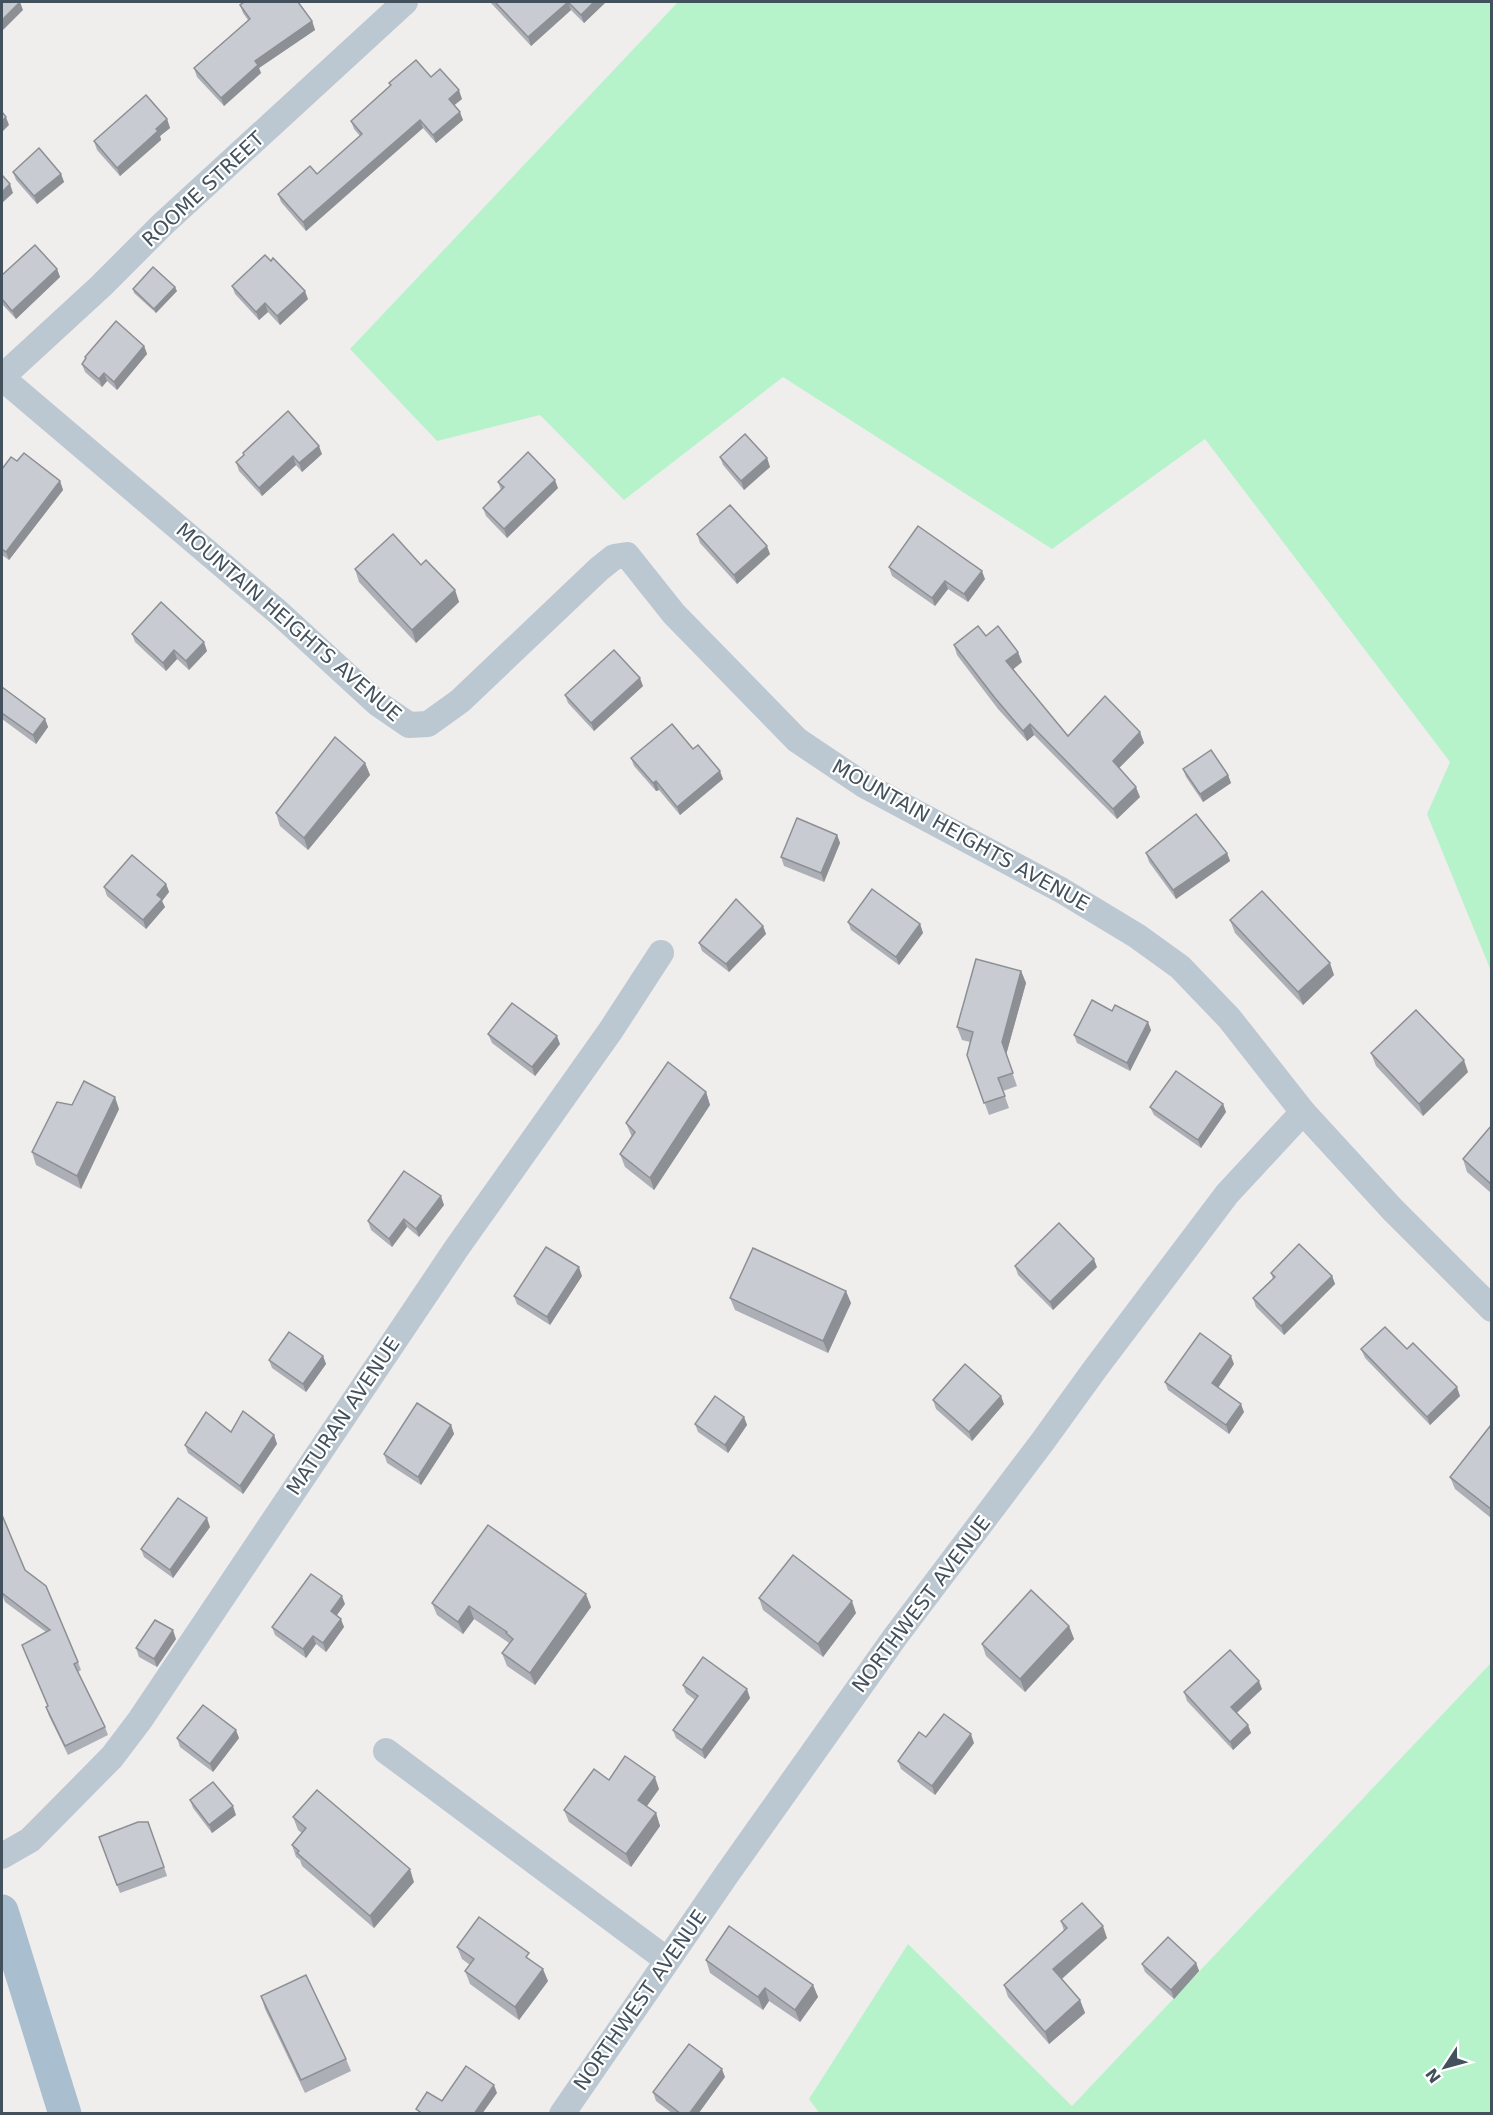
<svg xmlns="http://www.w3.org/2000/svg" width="1493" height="2115" viewBox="0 0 1493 2115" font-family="'DejaVu Sans',sans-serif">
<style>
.green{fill:#b6f3cb}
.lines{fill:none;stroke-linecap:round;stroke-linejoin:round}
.minor{stroke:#bcc8d1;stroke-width:26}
.primary{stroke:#a9becf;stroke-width:33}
.wall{fill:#acafb5}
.shaded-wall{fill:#8c8f93}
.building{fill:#c8ccd2;stroke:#8c8f93;stroke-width:1.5}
.labels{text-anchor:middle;stroke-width:4.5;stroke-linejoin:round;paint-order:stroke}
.street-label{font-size:20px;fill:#43515c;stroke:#fff}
</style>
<rect width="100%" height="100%" fill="#f0eded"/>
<g class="green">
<path d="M678 2H1491V971L1427 814 1450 762 1205 439 1052 549 783 377 624 500 540 415 437 441 350 349Z"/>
<path d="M1491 1663V2113L820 2114 809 2099 908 1944 1072 2106Z"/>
</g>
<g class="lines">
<g class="minor">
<path d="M2 377 101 286 163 224 405 2"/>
<path d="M2 378 279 613 377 703 409 725 428 724 460 701 599 569 614 557 627 555 674 614 797 740 864 785 1061 890 1137 936 1180 967 1229 1018 1303 1112 1392 1209 1492 1309"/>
<path d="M386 1751 667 1960"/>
<path d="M2 1856 30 1840 112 1757 140 1720 456 1249 611 1030 661 953"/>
<path d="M562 2114 727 1874 895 1637 1043 1441 1095 1369 1227 1194 1303 1112"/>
</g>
<path class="primary" d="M2 1911 65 2114"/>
</g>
<g class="wall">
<path d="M490 2H606L584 23 571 10 531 46Z"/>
<path d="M240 5 312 21 315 30 259 68 261 73 224 106 197 77 194 68 248 20 243 13Z"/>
<path d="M431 77 462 99 454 105 463 120 436 143 423 128 306 231 281 202 278 194 317 174 360 136 354 129 351 121 390 86 389 83Z"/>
<path d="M167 119 170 128 160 136 161 140 120 176 97 150 94 141Z"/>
<path d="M13 172 61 174 64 182 37 204 16 180Z"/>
<path d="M57 269 60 277 16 319 2 304V275Z"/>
<path d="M232 286 308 299 280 325 268 312 259 320 235 294Z"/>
<path d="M133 289 177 291 156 313 134 293Z"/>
<path d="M144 346 147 354 117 390 107 381 102 387 85 372 82 364 86 359 85 357Z"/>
<path d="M243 453 322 454 302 472 296 465 262 496 239 471 236 462 244 455Z"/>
<path d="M720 457 767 458 770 467 744 490 723 465Z"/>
<path d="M17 461 60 481 63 490 9 560 2 555V469Z"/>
<path d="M498 482 558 488 507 538 486 516 483 508 501 490Z"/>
<path d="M697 534 770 554 737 584 700 543Z"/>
<path d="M421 565 455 590 459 602 416 643 359 582 355 569Z"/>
<path d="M889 567 985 579 968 602 948 589 935 606 892 576Z"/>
<path d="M132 634 207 651 189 670 177 659 166 671 135 642Z"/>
<path d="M986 636 1022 662 1013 669 1068 736 1140 732 1144 743 1119 768 1140 797 1117 819 1034 735 1027 741 998 709 957 655 954 645Z"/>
<path d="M643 686 594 731 568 703 565 695Z"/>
<path d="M2 687 45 719 48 727 36 744 2 719Z"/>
<path d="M693 749 723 779 680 815 659 790 656 791 634 766 631 758Z"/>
<path d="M365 763 370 775 308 850 280 826 276 813Z"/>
<path d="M1183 769 1228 775 1231 783 1203 802 1186 777Z"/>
<path d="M837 835 840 843 824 882 784 866 781 857Z"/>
<path d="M1146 853H1227L1230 861 1176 899 1149 862Z"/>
<path d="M166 884 169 892 162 901 165 907 146 929 107 896 104 887Z"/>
<path d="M1230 920 1334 975 1303 1005 1235 933Z"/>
<path d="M848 922 920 924 923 933 899 965 851 930Z"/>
<path d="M763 926 766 934 729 972 702 951 699 943Z"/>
<path d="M1021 971 1026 983 1006 1055 1017 1086 1003 1091 1009 1108 989 1115 967 1055 970 1042 962 1040 957 1027Z"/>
<path d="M1112 1011 1151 1030 1130 1071 1077 1043 1074 1035Z"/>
<path d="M488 1034 560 1044 535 1076 492 1043Z"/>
<path d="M1371 1053 1468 1072 1423 1116 1376 1066Z"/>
<path d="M706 1092 710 1105 654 1190 625 1167 620 1154 632 1137 626 1123Z"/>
<path d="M1223 1104 1226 1112 1201 1148 1154 1115 1150 1107Z"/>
<path d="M72 1105 119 1109 81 1189 36 1165 32 1152Z"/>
<path d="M1491 1126V1193L1467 1172 1463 1159Z"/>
<path d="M444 1205 419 1237 407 1227 392 1247 371 1230 368 1221Z"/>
<path d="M1015 1266 1097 1267 1053 1310 1018 1275Z"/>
<path d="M1271 1273 1332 1276 1335 1284 1284 1335 1256 1307 1253 1298 1273 1279Z"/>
<path d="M582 1276 550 1325 517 1304 514 1296Z"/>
<path d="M730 1298 851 1303 828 1353 735 1310Z"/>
<path d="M1361 1349H1407L1460 1396 1430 1425 1365 1358Z"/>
<path d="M323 1356 326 1364 306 1392 272 1368 269 1360Z"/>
<path d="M1234 1364 1218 1388 1244 1412 1229 1434 1168 1390 1165 1382Z"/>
<path d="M933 1400 1004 1404 972 1441 936 1409Z"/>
<path d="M744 1417 747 1425 728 1453 698 1432 695 1424Z"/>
<path d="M451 1425 454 1434 421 1485 387 1463 384 1454Z"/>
<path d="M1491 1425V1518L1455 1489 1450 1477Z"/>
<path d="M231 1432 274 1435 277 1444 243 1494 188 1453 185 1445Z"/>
<path d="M210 1527 173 1578 144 1557 141 1549Z"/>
<path d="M25 1570 78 1662 81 1670 78 1672 105 1727 108 1735 68 1755 49 1716 46 1707 48 1706 46 1632 5 1602 2 1594Z"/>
<path d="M759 1598 856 1613 823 1657 763 1610Z"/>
<path d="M432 1603 591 1607 535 1685 507 1666 502 1653 509 1643 474 1619 463 1634 437 1615Z"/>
<path d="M345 1604 337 1615 344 1627 326 1652 316 1644 306 1658 275 1635 272 1627Z"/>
<path d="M1069 1626 1074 1639 1025 1692 986 1656 982 1644Z"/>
<path d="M176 1639 157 1667 139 1657 136 1648Z"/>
<path d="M683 1685 750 1698 705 1759 676 1738 673 1730 695 1700 686 1693Z"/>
<path d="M1262 1689 1237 1713 1248 1725 1251 1733 1233 1750 1187 1701 1184 1692Z"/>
<path d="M926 1737 974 1743 935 1795 901 1769 898 1761Z"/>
<path d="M177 1738H239L213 1772 180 1747Z"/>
<path d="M609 1780 659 1789 646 1807 656 1813 660 1826 631 1867 569 1822 564 1810Z"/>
<path d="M190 1800 236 1815 212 1833 193 1808Z"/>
<path d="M293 1817 414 1882 374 1928 302 1866 300 1860 296 1857 292 1845 302 1833 298 1830Z"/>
<path d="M99 1837 164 1867 167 1876 120 1893Z"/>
<path d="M1061 1921 1107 1938 1062 1979 1080 2000 1085 2013 1049 2044 1008 1997 1004 1985 1064 1931Z"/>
<path d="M457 1947 548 1981 519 2020 470 1984 465 1971 470 1965 462 1959Z"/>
<path d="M706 1960 813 1985 818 1997 800 2022 769 2001 763 2010 710 1973Z"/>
<path d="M1196 1963 1199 1971 1174 1999 1145 1972 1142 1964Z"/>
<path d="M261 1996 346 2059 351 2071 305 2093 265 2009Z"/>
<path d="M725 2077 698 2114H673L656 2101 653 2092Z"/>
</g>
<g class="shaded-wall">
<path d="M20 2 23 10 2 31V20Z"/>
<path d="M568 2 571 10 531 46 528 37Z"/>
<path d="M594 2H606L584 23 581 15Z"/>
<path d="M312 21 315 30 259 68 261 73 224 106 221 98 255 61Z"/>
<path d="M459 90 462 99 452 107 449 99Z"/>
<path d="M460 112 463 120 436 143 433 135Z"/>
<path d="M6 117 9 125 2 132V121Z"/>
<path d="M167 119 170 128 160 136 161 140 120 176 117 168Z"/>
<path d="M420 120 423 128 306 231 303 222Z"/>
<path d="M61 174 64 182 37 204 34 196Z"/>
<path d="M10 184 13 193 2 203V192Z"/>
<path d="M57 269 60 277 16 319 12 311Z"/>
<path d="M175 287 177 291 156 313 154 309Z"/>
<path d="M305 291 308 299 280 325 277 316Z"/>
<path d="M265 303 268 312 259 320 256 312Z"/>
<path d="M144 346 147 354 117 390 114 382Z"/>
<path d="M104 373 107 381 102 387 99 379Z"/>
<path d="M319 446 322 454 302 472 299 463Z"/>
<path d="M293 456 296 465 262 496 259 488Z"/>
<path d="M767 458 770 467 744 490 741 481Z"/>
<path d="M555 480 558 488 507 538 504 529Z"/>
<path d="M60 481 63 490 9 560 6 552Z"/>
<path d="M767 546 770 554 737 584 734 575Z"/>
<path d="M982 571 985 579 968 602 964 594Z"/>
<path d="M945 581 948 589 935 606 932 598Z"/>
<path d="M455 590 459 602 416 643 412 630Z"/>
<path d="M204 642 207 651 189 670 186 661Z"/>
<path d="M174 650 177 659 166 671 163 663Z"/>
<path d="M1018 652 1022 662 1010 672 1006 661Z"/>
<path d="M640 678 643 686 594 731 591 723Z"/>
<path d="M45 719 48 727 36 744 33 735Z"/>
<path d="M1030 724 1034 735 1027 741 1023 731Z"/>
<path d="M1140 732 1144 743 1116 771 1113 761Z"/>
<path d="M365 763 370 775 308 850 304 838Z"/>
<path d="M720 771 723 779 680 815 677 807Z"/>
<path d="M1228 775 1231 783 1203 802 1200 794Z"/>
<path d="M656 781 659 790 656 791 653 783Z"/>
<path d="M1136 787 1140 797 1117 819 1113 809Z"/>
<path d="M837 835 840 843 824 882 821 873Z"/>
<path d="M1227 853 1230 861 1176 899 1173 890Z"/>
<path d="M166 884 169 892 162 901 165 907 146 929 143 920 157 895Z"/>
<path d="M920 924 923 933 899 965 896 957Z"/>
<path d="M763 926 766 934 729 972 726 964Z"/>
<path d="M1330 963 1334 975 1303 1005 1298 992Z"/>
<path d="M1021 971 1026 983 1006 1055 1002 1042Z"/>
<path d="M1148 1022 1151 1030 1130 1071 1127 1063Z"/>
<path d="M557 1036 560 1044 535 1076 532 1067Z"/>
<path d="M1464 1060 1468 1072 1423 1116 1419 1104Z"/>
<path d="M706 1092 710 1105 654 1190 650 1178Z"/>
<path d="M115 1097 119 1109 81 1189 77 1176Z"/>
<path d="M1223 1104 1226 1112 1201 1148 1198 1140Z"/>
<path d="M441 1196 444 1205 419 1237 416 1229Z"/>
<path d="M404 1219 407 1227 392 1247 389 1239Z"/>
<path d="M1094 1259 1097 1267 1053 1310 1050 1302Z"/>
<path d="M579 1267 582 1276 550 1325 547 1317Z"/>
<path d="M1332 1276 1335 1284 1284 1335 1281 1326Z"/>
<path d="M846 1291 851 1303 828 1353 823 1341Z"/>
<path d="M323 1356 326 1364 306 1392 303 1384Z"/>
<path d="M1231 1356 1234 1364 1215 1392 1212 1383Z"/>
<path d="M1457 1387 1460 1396 1430 1425 1427 1417Z"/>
<path d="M1001 1396 1004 1404 972 1441 969 1432Z"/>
<path d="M1241 1404 1244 1412 1229 1434 1226 1425Z"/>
<path d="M744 1417 747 1425 728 1453 725 1445Z"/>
<path d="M451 1425 454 1434 421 1485 418 1477Z"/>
<path d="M274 1435 277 1444 243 1494 240 1486Z"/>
<path d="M207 1518 210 1527 173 1578 170 1570Z"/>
<path d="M586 1594 591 1607 535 1685 530 1673Z"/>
<path d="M342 1596 345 1604 334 1619 331 1611Z"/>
<path d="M852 1601 856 1613 823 1657 818 1644Z"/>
<path d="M469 1606 474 1619 463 1634 458 1622Z"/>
<path d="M341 1619 344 1627 326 1652 323 1643Z"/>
<path d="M1069 1626 1074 1639 1025 1692 1020 1679Z"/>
<path d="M173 1630 176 1639 157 1667 154 1659Z"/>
<path d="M313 1636 316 1644 306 1658 303 1649Z"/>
<path d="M1259 1681 1262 1689 1234 1715 1231 1707Z"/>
<path d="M747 1689 750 1698 705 1759 702 1750Z"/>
<path d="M1248 1725 1251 1733 1233 1750 1230 1742Z"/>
<path d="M236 1730 239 1738 213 1772 210 1764Z"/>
<path d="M971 1734 974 1743 935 1795 932 1786Z"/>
<path d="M655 1777 659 1789 642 1813 638 1800Z"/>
<path d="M233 1806 236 1815 212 1833 209 1825Z"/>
<path d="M656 1813 660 1826 631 1867 626 1854Z"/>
<path d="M410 1869 414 1882 374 1928 370 1916Z"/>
<path d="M1103 1926 1107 1938 1058 1982 1053 1969Z"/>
<path d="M1196 1963 1199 1971 1174 1999 1171 1990Z"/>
<path d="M543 1969 548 1981 519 2020 515 2007Z"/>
<path d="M813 1985 818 1997 800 2022 795 2010Z"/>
<path d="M765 1988 769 2001 763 2010 758 1997Z"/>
<path d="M1080 2000 1085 2013 1049 2044 1045 2032Z"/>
<path d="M722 2069 725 2077 698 2114H689Z"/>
<path d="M494 2085 497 2093 482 2114H474Z"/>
</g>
<g class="building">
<path d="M2 2H20L2 20Z"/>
<path d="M244 2H298L312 21 255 61 258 65 221 98 194 68 250 19 240 5Z"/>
<path d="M495 2H568L528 37Z"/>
<path d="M568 2H594L581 15Z"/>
<path d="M416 60 431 77 440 69 459 90 449 99 460 112 433 135 420 120 303 222 278 194 310 166 317 174 362 134 351 121 391 85 389 83Z"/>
<path d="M146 95 167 119 156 129 158 131 117 168 94 141Z"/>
<path d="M2 112 6 117 2 121Z"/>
<path d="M39 148 61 174 34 196 13 172Z"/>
<path d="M2 175 10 184 2 192Z"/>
<path d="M35 245 57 269 12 311 2 299V275Z"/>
<path d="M265 255 271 261 273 258 305 291 277 316 265 303 256 312 232 286Z"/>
<path d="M153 267 175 287 154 309 133 289Z"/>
<path d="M116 321 144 346 114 382 104 373 99 379 82 364 86 358 85 357Z"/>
<path d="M288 411 319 446 299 463 293 456 259 488 236 462 244 455 243 453Z"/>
<path d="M745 434 767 458 741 481 720 457Z"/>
<path d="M528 452 555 480 504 529 483 508 504 487 498 482Z"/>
<path d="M24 453 60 481 6 552 2 549V469L11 457 17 461Z"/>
<path d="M730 505 767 546 734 575 697 534Z"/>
<path d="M918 526 982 571 964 594 945 581 932 598 889 567Z"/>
<path d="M393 534 421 565 426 560 455 590 412 630 355 569Z"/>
<path d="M161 602 204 642 186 661 174 650 163 663 132 634Z"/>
<path d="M978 626 986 636 998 626 1018 652 1006 661 1068 736 1105 696 1140 732 1113 761 1136 787 1113 809 1030 724 1023 731 995 698 954 645Z"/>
<path d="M614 650 640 678 591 723 565 695Z"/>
<path d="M2 687 45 719 33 735 2 713Z"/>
<path d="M672 724 693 749 698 745 720 771 677 807 656 781 653 783 631 758Z"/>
<path d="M335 737 365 763 304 838 276 813Z"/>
<path d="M1211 750 1228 775 1200 794 1183 769Z"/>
<path d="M1196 814 1227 853 1173 890 1146 853Z"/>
<path d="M797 818 837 835 821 873 781 857Z"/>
<path d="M132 855 166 884 157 895 162 899 143 920 104 887Z"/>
<path d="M872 889 920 924 896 957 848 922Z"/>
<path d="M1262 891 1330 963 1298 992 1230 920Z"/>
<path d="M736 899 763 926 726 964 699 943Z"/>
<path d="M976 959 1021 971 1002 1042 1013 1073 998 1078 1005 1096 984 1103 967 1055 973 1032 957 1027Z"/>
<path d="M1092 1000 1112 1011 1115 1005 1148 1022 1127 1063 1074 1035Z"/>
<path d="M512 1003 557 1036 532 1067 488 1034Z"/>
<path d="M1416 1010 1464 1060 1419 1104 1371 1053Z"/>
<path d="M668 1062 706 1092 650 1178 620 1154 635 1132 626 1123Z"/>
<path d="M1176 1071 1223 1104 1198 1140 1150 1107Z"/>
<path d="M84 1081 115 1097 77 1176 32 1152 57 1102 72 1105Z"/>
<path d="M1491 1126V1184L1463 1159Z"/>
<path d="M404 1171 441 1196 416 1229 404 1219 389 1239 368 1221Z"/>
<path d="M1059 1223 1094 1259 1050 1302 1015 1266Z"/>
<path d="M1299 1244 1332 1276 1281 1326 1253 1298 1275 1277 1271 1273Z"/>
<path d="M546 1247 579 1267 547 1317 514 1296Z"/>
<path d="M753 1248 846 1291 823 1341 730 1298Z"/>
<path d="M1385 1327 1407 1349 1413 1343 1457 1387 1427 1417 1361 1349Z"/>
<path d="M289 1332 323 1356 303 1384 269 1360Z"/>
<path d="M1200 1333 1231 1356 1212 1383 1241 1404 1226 1425 1165 1382Z"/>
<path d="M965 1364 1001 1396 969 1432 933 1400Z"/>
<path d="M715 1396 744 1417 725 1445 695 1424Z"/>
<path d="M417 1403 451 1425 418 1477 384 1454Z"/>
<path d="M243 1411 274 1435 240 1486 185 1445 206 1412 231 1432Z"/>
<path d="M1491 1425V1509L1450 1477Z"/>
<path d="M178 1498 207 1518 170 1570 141 1549Z"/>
<path d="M2 1515 25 1570 46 1586 78 1662 74 1664 105 1727 65 1746 46 1707 48 1706 22 1645 50 1630 2 1593Z"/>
<path d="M488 1525 586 1594 530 1673 502 1653 513 1639 506 1633 507 1632 469 1606 458 1622 432 1603Z"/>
<path d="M793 1555 852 1601 818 1644 759 1598Z"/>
<path d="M311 1574 342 1596 331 1611 341 1619 323 1643 313 1636 303 1649 272 1627Z"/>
<path d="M1031 1590 1069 1626 1020 1679 982 1644Z"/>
<path d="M155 1620 173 1630 154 1659 136 1648Z"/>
<path d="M1230 1650 1259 1681 1231 1707 1248 1725 1230 1742 1184 1692Z"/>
<path d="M703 1657 747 1689 702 1750 673 1730 698 1696 683 1685Z"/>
<path d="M203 1705 236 1730 210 1764 177 1738Z"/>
<path d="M944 1714 971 1734 932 1786 898 1761 919 1732 926 1737Z"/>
<path d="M625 1756 655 1777 638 1800 656 1813 626 1854 564 1810 594 1769 609 1780Z"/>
<path d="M213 1782 233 1806 209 1825 190 1800Z"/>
<path d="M317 1790 410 1869 370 1916 297 1853 299 1851 292 1845 306 1828 293 1817Z"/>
<path d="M138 1822H148L164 1867 117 1885 99 1837Z"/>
<path d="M1082 1903 1103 1926 1053 1969 1080 2000 1045 2032 1004 1985 1067 1928 1061 1921Z"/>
<path d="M479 1917 529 1953 526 1957 543 1969 515 2007 465 1971 474 1959 457 1947Z"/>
<path d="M729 1926 813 1985 795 2010 765 1988 758 1997 706 1960Z"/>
<path d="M1168 1937 1196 1963 1171 1990 1142 1964Z"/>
<path d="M306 1975 346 2059 301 2080 261 1996Z"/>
<path d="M689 2044 722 2069 689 2114H681L653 2092Z"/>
<path d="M466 2066 494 2085 474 2114H423L416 2109 427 2092 442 2101Z"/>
</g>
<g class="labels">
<g class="street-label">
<text transform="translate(203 189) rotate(-43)" y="7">ROOME STREET</text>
<text transform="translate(289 622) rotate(41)" y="7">MOUNTAIN HEIGHTS AVENUE</text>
<text transform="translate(961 835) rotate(29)" y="7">MOUNTAIN HEIGHTS AVENUE</text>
<text transform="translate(343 1416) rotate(-56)" y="7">MATURAN AVENUE</text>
<text transform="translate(921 1604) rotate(-53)" y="7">NORTHWEST AVENUE</text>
<text transform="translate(640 2000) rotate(-55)" y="7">NORTHWEST AVENUE</text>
</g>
</g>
<rect width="1493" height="2115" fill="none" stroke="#43515c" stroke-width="6"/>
<g transform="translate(1445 2067) rotate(234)" stroke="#ffffff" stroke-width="4.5" paint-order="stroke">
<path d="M0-4.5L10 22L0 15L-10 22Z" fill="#43515c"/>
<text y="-9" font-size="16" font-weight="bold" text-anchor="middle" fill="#43515c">N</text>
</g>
</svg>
